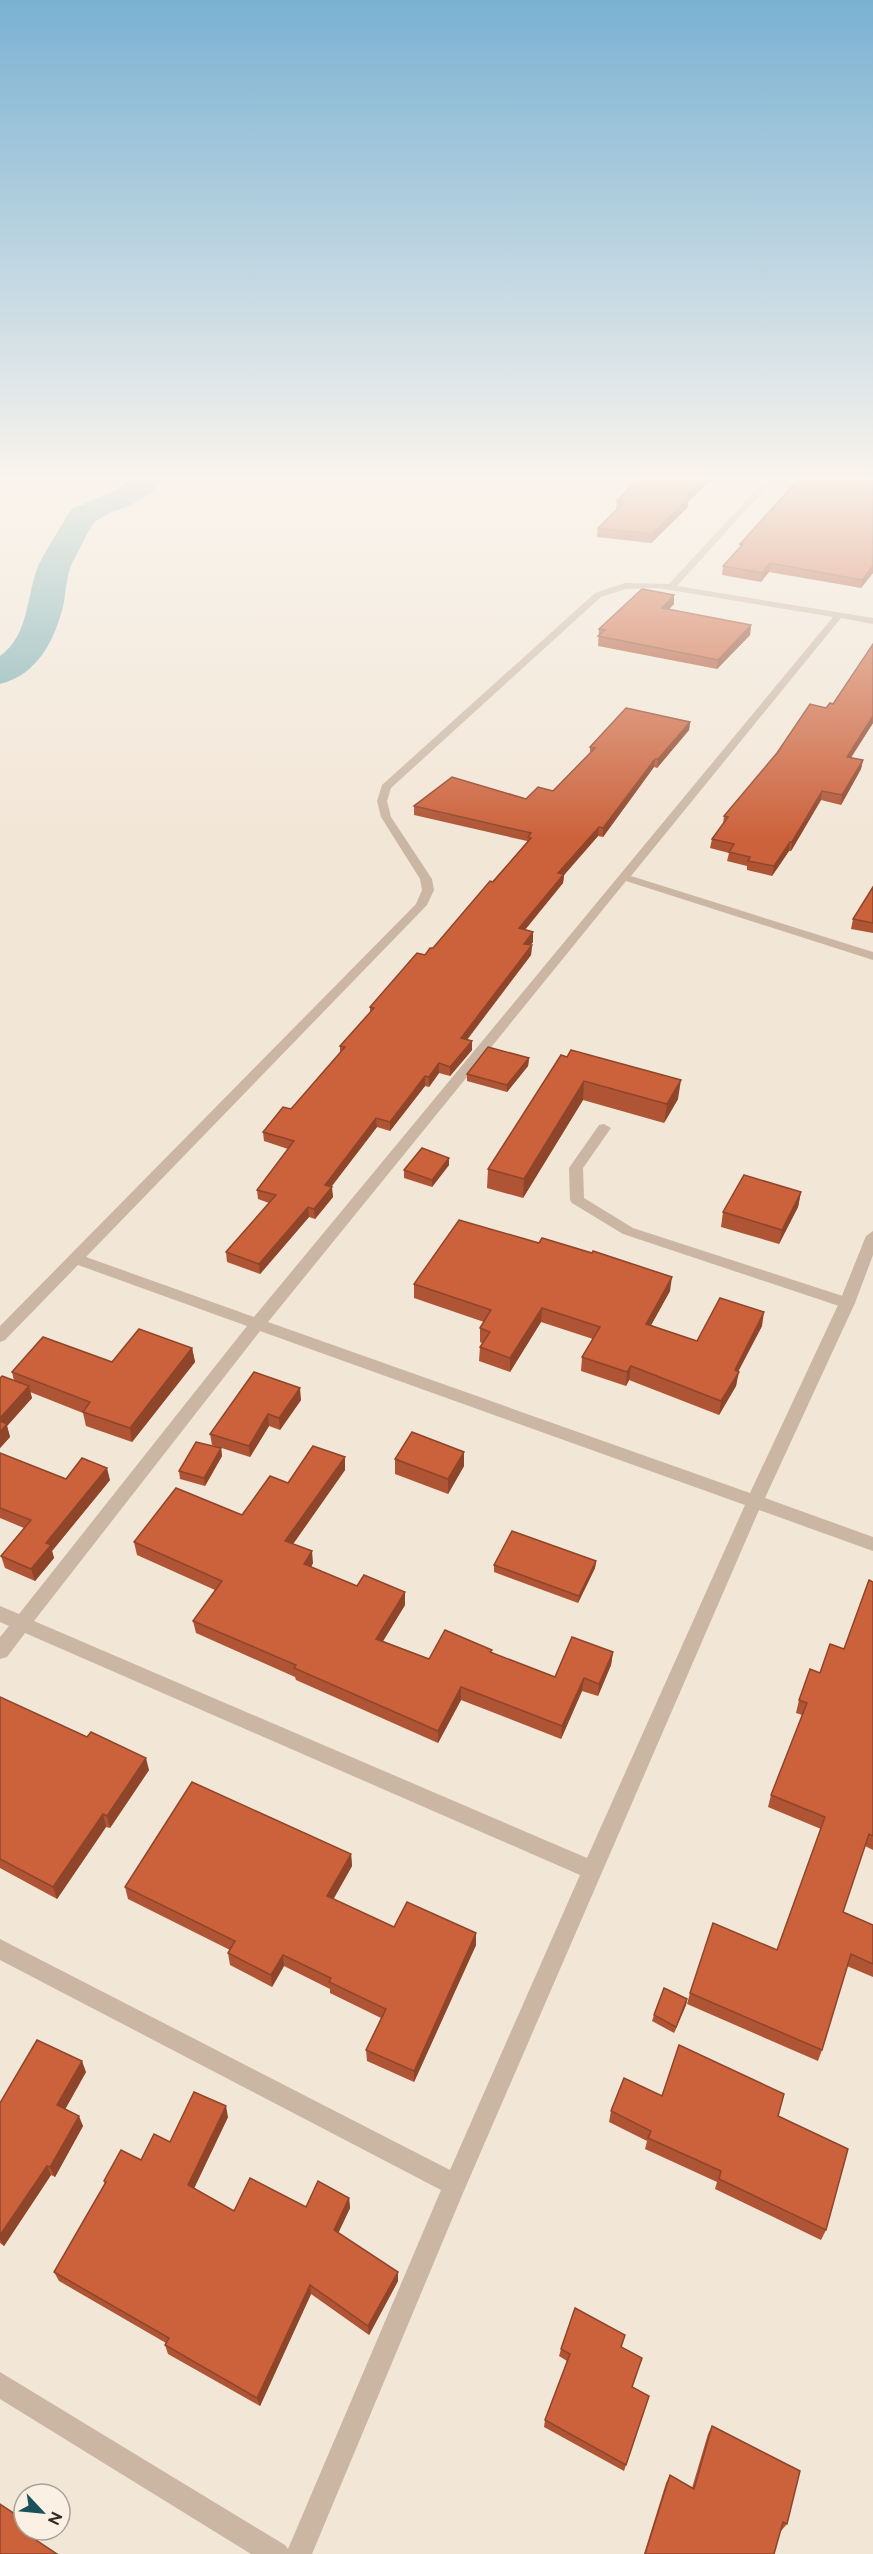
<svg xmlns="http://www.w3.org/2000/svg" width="873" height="2554" viewBox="0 0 873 2554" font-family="Raleway,sans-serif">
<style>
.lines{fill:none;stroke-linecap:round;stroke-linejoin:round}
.river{fill:#75acb0;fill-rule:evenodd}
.service{fill:#cab6a3;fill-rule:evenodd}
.minor{fill:#cab6a3;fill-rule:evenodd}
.wall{fill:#af5434}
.shaded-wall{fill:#8f452a}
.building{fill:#cc623c;stroke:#8f452a;stroke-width:1.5}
</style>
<rect width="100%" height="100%" fill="#f2e6d7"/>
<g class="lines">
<path class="river" d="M129 480H162C143 508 118 505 96 521 89 527 79 552 73 561 67 573 66 589 64 602 56 638 38 675 0 684V656C30 635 26 594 39 564 47 548 58 532 67 516L72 509 118 489Z"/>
<path class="service" d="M604 1124 611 1128 583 1168 584 1198 633 1228 852 1299 855 1303 852 1307H842L623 1234 572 1203 570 1200 569 1168 599 1125Z"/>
<path class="minor" d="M765 480H773L677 586 873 618V624L841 618 631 876 873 952V960L626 881 268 1322 750 1493 839 1303 866 1236 873 1231V1255L855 1303 765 1498 873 1537V1551L759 1510 463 2193 312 2554H251L0 2399V2372L285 2545 288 2549 441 2190 0 1960V1939L450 2170 580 1875 25 1633 7 1657 0 1659V1637L9 1626 0 1622V1606L19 1614 247 1326 78 1265 5 1340 0 1342V1326L416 904 422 890 420 879 381 817 377 801 382 785 595 593 625 583 669 584ZM658 588 833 617 254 1317 86 1257 427 905 434 890 432 879 391 817 387 801 391 788 601 597 626 589ZM260 1331 745 1505 587 1858 34 1621Z"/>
</g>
<g class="wall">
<path d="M636 480H711L688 502V507L651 543 597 537 598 528 617 509H616L617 501Z"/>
<path d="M873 480V573L861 588 769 572 761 582 722 575 723 566 740 548V544Z"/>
<path d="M674 604 669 609 751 625 750 635 717 669 598 646 599 629Z"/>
<path d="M873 644V723L851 758 863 760 861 769 841 805 821 800 791 851H789L772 876 747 870V866L727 861 729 853 710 848 712 839 723 824 724 816 826 708 833 704Z"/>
<path d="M690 722 689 730 657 768 654 767 603 837 598 836 564 875 563 883 525 930 533 932V942L530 945H532L531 955 467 1040 472 1050 450 1076 439 1073 429 1087 425 1086 390 1131 377 1127 331 1187 333 1197 315 1219 309 1217 260 1274 227 1262 226 1252 269 1203 258 1199 257 1190 288 1149 264 1141 263 1132 291 1109 340 1053V1046L370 1012V1007L425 955 433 948 527 842V841L414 815V806L526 799 553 791 590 753V747Z"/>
<path d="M873 887V933L851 929 853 919Z"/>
<path d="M567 1057 678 1099 664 1123 583 1100 523 1198 487 1188 488 1169Z"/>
<path d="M529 1058 528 1066 507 1092 467 1081V1074Z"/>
<path d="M449 1165 432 1187 404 1178V1170Z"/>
<path d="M801 1192 798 1207 779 1244 721 1227 723 1212Z"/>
<path d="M414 1284 670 1291 651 1325 697 1341 762 1326 738 1371 736 1386 719 1415 629 1380 626 1386 581 1371 582 1357 593 1339 541 1322 510 1372 479 1361 480 1347 482 1343 480 1342V1328L484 1322 414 1298Z"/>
<path d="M192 1348 195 1362 132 1442 86 1426 83 1413 30 1392 32 1398 7 1426 10 1437 0 1448V1378L14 1381 12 1372 112 1362Z"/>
<path d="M301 1400 280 1430 269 1426 250 1457 212 1445 210 1434Z"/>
<path d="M221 1448 222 1456 205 1486 180 1479 179 1471Z"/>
<path d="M464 1452V1466L448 1494 395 1474V1459Z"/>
<path d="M0 1453 66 1479 110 1480 52 1551 54 1558 35 1581 5 1568 1 1556 24 1528 0 1518Z"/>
<path d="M345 1470 293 1544 313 1563 311 1567 357 1586 405 1592V1605L383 1641 429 1659 492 1653 555 1677 613 1652 611 1665 598 1696 582 1691 561 1739 461 1700 438 1743 296 1680 295 1677 196 1633 193 1621 215 1590 137 1555 134 1542 242 1515 288 1483Z"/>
<path d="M596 1561 595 1568 578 1603 494 1572V1565Z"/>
<path d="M873 1582V1850L865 1846 843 1912 873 1925V1977L847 1966 822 2050 818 2061 687 2004 690 1993 777 1950 821 1829 768 1807 771 1795 802 1715 796 1713 799 1700 820 1673 844 1649Z"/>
<path d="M0 1697 149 1770 110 1828 106 1827 57 1899 0 1868Z"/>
<path d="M351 1854 352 1866 333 1899 394 1927 476 1933V1945L414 2082 367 2061 366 2050 381 2018 330 1993V1989L284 1966 272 1987 230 1965 228 1953 230 1950 128 1899 125 1887Z"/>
<path d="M687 1999 686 2005 674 2033 652 2021 654 2015Z"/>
<path d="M86 2072 65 2109 83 2126 55 2177 51 2175 4 2246 0 2243V2103Z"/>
<path d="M662 2096 778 2116 826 2230 821 2240 715 2189 717 2182 645 2149 647 2141 609 2122 611 2111Z"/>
<path d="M228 2117 194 2188 234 2211 306 2207 349 2198 350 2208 338 2233 398 2281 369 2335 311 2294 260 2406 168 2354 165 2345 166 2343 59 2281 54 2272 105 2184 104 2181 141 2160Z"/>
<path d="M621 2347 633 2387 649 2396 624 2471 544 2427 545 2420 567 2361 559 2356 561 2349Z"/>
<path d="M712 2426 787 2524 781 2531 780 2530 774 2554H644L666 2483 670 2475 692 2488 708 2434Z"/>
</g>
<g class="shaded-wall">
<path d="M703 480H711L688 502V507L651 543 652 534 684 498Z"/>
<path d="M770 563 769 572 761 582 762 573Z"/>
<path d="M873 566V573L861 588 862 580Z"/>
<path d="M674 595V604L661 617 662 608Z"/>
<path d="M751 625 750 635 717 669 718 660Z"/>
<path d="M873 716V723L845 766 847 757Z"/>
<path d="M690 722 689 730 657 768 658 759Z"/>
<path d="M655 759 654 767 603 837V828Z"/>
<path d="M863 760 861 769 841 805 842 795Z"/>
<path d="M822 791 821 800 791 851 792 842Z"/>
<path d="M599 827 598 836 564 875 563 883 518 938 519 928 558 873Z"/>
<path d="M790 842 789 851 772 876 774 866Z"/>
<path d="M533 932V942L524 953V944Z"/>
<path d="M532 945 531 955 461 1047V1038Z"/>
<path d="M472 1041V1050L450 1076V1067Z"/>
<path d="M529 1058 528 1066 507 1092V1085Z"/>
<path d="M439 1063V1073L429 1087V1077Z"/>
<path d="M425 1076V1086L390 1131V1122Z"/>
<path d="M681 1080 678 1099 664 1123 667 1104Z"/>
<path d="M584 1081 583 1100 523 1198 524 1179Z"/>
<path d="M376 1118 377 1127 325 1195V1185Z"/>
<path d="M449 1158V1165L432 1187V1180Z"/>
<path d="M332 1187 333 1197 315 1219 314 1209Z"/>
<path d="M801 1192 798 1207 779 1244 782 1230Z"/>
<path d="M308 1207 309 1217 260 1274 259 1264Z"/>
<path d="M672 1277 670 1291 644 1338 646 1324Z"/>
<path d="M542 1308 541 1322 510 1372V1358Z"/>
<path d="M764 1312 762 1326 737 1374 739 1372 736 1386 719 1415 721 1401 735 1370Z"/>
<path d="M192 1348 195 1362 132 1442 130 1428Z"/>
<path d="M631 1366 629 1380 626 1386 627 1372Z"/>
<path d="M29 1386 32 1398 7 1426 10 1437 0 1448V1418Z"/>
<path d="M300 1388 301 1400 280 1430 279 1418Z"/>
<path d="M268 1414 269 1426 250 1457 249 1446Z"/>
<path d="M221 1448 222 1456 205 1486 204 1478Z"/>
<path d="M464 1452V1466L448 1494V1479Z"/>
<path d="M345 1457V1470L286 1554 285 1541Z"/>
<path d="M107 1468 110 1480 52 1551 54 1558 35 1581 31 1569 46 1543Z"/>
<path d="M312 1551 313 1563 305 1577 304 1564Z"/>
<path d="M596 1561 595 1568 578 1603 579 1596Z"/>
<path d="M405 1592V1605L377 1651 376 1639Z"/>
<path d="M613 1652 611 1665 598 1696 599 1684Z"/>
<path d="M584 1678 582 1691 561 1739 562 1726Z"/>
<path d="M461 1687V1700L438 1743V1731Z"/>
<path d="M146 1758 149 1770 110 1828 107 1816Z"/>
<path d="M103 1814 106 1827 57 1899 53 1887Z"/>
<path d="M351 1854 352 1866 328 1909 327 1896Z"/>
<path d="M476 1933V1945L414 2082V2071Z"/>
<path d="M283 1955 284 1966 272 1987 271 1975Z"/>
<path d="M687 1999 686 2005 674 2033 676 2027Z"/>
<path d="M82 2061 86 2072 62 2115 57 2105Z"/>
<path d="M226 2106 228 2117 191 2195 188 2185Z"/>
<path d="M79 2116 83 2126 55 2177 50 2167Z"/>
<path d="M47 2166 51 2175 4 2246 0 2239V2235Z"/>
<path d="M349 2198 350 2208 335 2240 334 2230Z"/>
<path d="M398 2272V2281L369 2335 368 2326Z"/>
<path d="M310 2285 311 2294 260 2406 257 2398Z"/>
<path d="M29 2530H36L38 2532 33 2541 27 2534Z"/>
</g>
<g class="building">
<path d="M636 480H703L684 498 688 499 652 534 598 528 625 502 617 501Z"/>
<path d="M798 480H873V566L862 580 770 563 762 573 723 566 743 544H740Z"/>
<path d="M642 589 674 595 662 608 751 625 718 660 598 636 605 630 599 629Z"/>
<path d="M873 644V716L847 757 863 760 842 795 822 791 792 842H790L774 866 748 861 750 857 729 852 734 844 712 839 728 817 724 816 777 753 810 704 826 708 830 703 833 704Z"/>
<path d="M626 708 690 722 658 759H655L603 828 599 827 558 873 564 874 519 928 533 932 524 944 532 945 461 1038 472 1041 450 1067 439 1063 429 1077 425 1076 390 1122 376 1118 325 1185 332 1187 314 1209 308 1207 259 1264 226 1252 276 1195 257 1190 294 1141 263 1132 283 1107 291 1109 345 1047 340 1046 374 1008 370 1007 417 953 425 955 430 948H433L490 881 493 882 531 838 528 837 531 833 414 806 452 777 526 799 538 787 553 791 595 748 590 747Z"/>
<path d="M873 887V923L853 919Z"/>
<path d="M488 1047 529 1058 507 1085 467 1074Z"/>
<path d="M571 1050 681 1080 667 1104 584 1081 524 1179 488 1169 561 1055 567 1057Z"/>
<path d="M422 1148 449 1158 432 1180 404 1170Z"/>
<path d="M744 1175 801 1192 782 1230 723 1212Z"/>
<path d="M459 1220 539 1243 542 1238 592 1253 593 1251 672 1277 646 1324 697 1341 720 1298 764 1312 735 1370 739 1372 721 1401 631 1366 627 1372 582 1357 600 1327 542 1308 510 1358 480 1347 490 1332 480 1328 491 1310 414 1284Z"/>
<path d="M139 1329 192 1348 130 1428 83 1412 90 1402 12 1372 43 1337 112 1362Z"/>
<path d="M254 1372 300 1388 279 1418 268 1414 249 1446 210 1434Z"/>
<path d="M2 1376 29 1386 0 1418V1378Z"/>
<path d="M0 1421 7 1424 0 1432Z"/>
<path d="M412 1432 464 1452 448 1479 395 1459Z"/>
<path d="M196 1442 221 1448 204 1478 179 1471Z"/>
<path d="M313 1446 345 1457 285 1541 312 1551 304 1564 357 1586 364 1575 405 1592 376 1639 429 1659 445 1630 492 1650 490 1652 555 1677 572 1637 613 1652 599 1684 584 1678 562 1726 461 1687 438 1731 294 1668 296 1665 193 1621 222 1581 134 1542 176 1488 242 1515 270 1476 288 1483Z"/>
<path d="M0 1453 66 1479 82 1458 107 1468 46 1543 51 1545 31 1569 1 1556 31 1520 0 1508Z"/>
<path d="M512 1531 596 1561 579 1596 494 1565Z"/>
<path d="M869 1580 873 1582V1836L869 1834 843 1912 873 1925V1964L851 1954 822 2050 690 1993 713 1923 777 1950 825 1817 771 1795 807 1703 799 1700 810 1669 820 1673 830 1644 844 1649Z"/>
<path d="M0 1697 87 1737 91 1732 146 1758 107 1816 103 1814 53 1887 0 1859Z"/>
<path d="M192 1782 351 1854 327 1896 394 1927 407 1902 476 1933 414 2071 366 2050 386 2009 329 1982 331 1978 283 1955 271 1975 228 1953 235 1941 125 1887Z"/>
<path d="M664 1988 687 1999 676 2027 654 2015Z"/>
<path d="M37 2040 82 2061 57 2105 79 2116 50 2167 47 2166 0 2235V2103Z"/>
<path d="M679 2045 784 2094 778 2116 848 2149 826 2230 719 2179 721 2171 648 2138 651 2131 611 2111 624 2078 662 2096Z"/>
<path d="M194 2092 226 2106 188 2185 234 2211 250 2178 306 2207 318 2181 349 2198 334 2230 398 2272 368 2326 310 2285 257 2398 165 2345 169 2338 54 2272 106 2182 104 2181 121 2150 141 2160 154 2134 170 2142Z"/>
<path d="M575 2308 625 2335 621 2347 642 2358 632 2387 649 2396 626 2465 545 2420 570 2354 561 2349Z"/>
<path d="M712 2426 800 2471 787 2524 783 2522 774 2554H645L670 2475 694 2489Z"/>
<path d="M0 2504 24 2520V2530H29L27 2534 57 2554H0Z"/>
</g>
<linearGradient id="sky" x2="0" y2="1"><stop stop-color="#7ab1d2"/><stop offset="0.57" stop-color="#f9f4ed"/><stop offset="1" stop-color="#f9f4ed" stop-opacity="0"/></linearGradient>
<rect width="873" height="838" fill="url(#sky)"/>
<g transform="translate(42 2512) rotate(116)"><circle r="28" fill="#faf0e4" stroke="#aba198" stroke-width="1.5"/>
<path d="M0-4.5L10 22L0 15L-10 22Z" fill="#195258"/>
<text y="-9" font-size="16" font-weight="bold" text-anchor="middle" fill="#352b25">N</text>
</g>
</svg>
